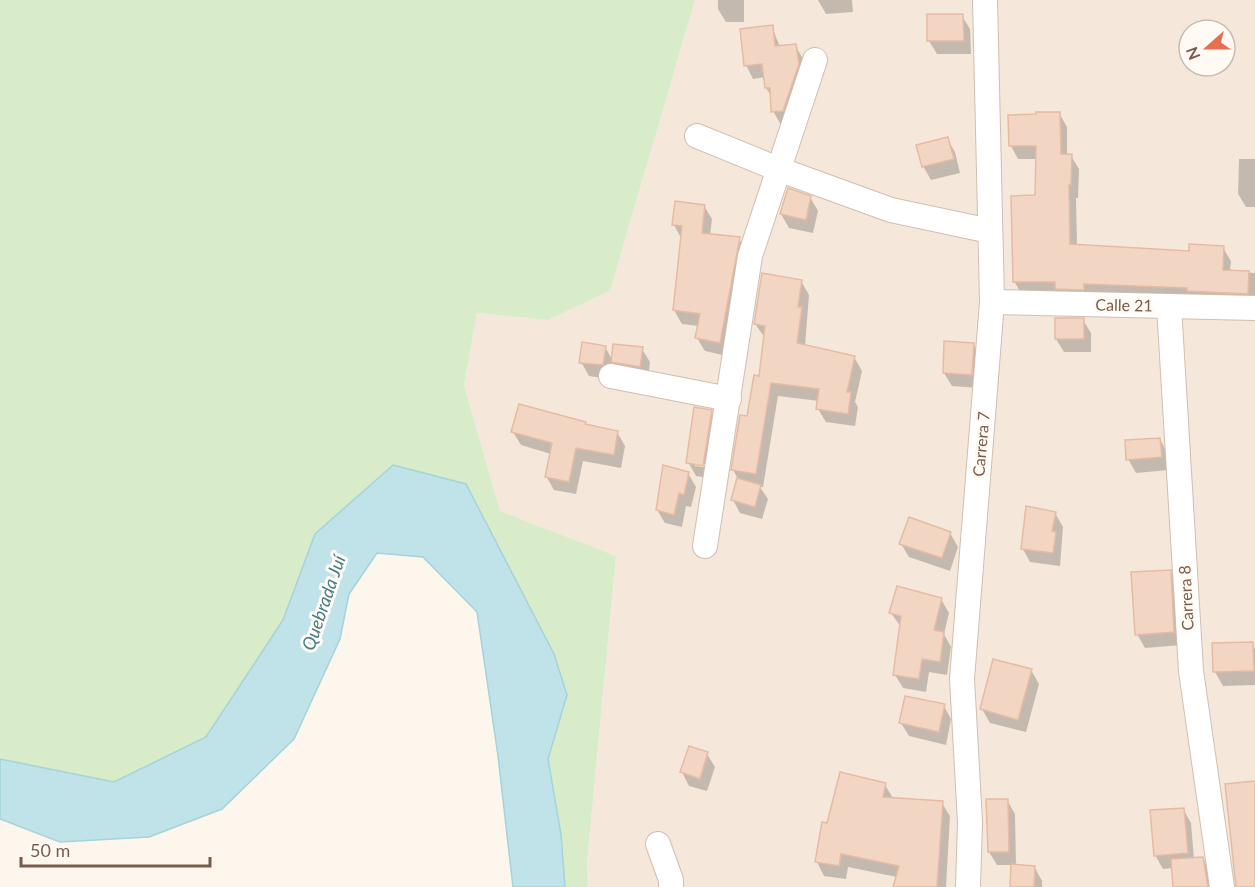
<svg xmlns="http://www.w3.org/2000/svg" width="1255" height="887" viewBox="0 0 1255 887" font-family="Lato,sans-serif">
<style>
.residential{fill:#f5e8da;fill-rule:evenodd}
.green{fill:#d8ecc9}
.water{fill:#bfe3e8;stroke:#a5d3da;stroke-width:1.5}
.shadow{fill:#0003;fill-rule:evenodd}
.building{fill:#f3d5c3;stroke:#e6bba3;stroke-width:1.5}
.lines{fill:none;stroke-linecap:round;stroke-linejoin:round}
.street-casing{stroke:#d1beb0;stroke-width:26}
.street{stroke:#fff;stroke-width:24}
.labels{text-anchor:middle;stroke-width:6;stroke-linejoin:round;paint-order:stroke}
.street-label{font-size:16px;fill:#7a5c4d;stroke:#fffaf3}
.water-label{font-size:18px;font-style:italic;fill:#437c86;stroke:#fffaf3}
</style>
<rect width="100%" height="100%" fill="#fdf6ec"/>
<path class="residential" d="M695 0H1255V887H588L587 863 616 556 500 511 464 385 477 313 548 320 610 291ZM1189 30H1225V66H1189Z"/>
<path class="green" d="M0 0H695L610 291 548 320 477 313 464 385 500 511 616 556 587 863 588 887H565L561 834 548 759 567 695 466 484 315 534 283 620 206 737 114 782 0 759Z"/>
<path class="water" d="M393 465 466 484 554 654 567 695 548 759 561 834 565 887H513L498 756 477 612 423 557 377 553 349 594 340 639 294 739 222 809 149 837 60 842 0 819V759L114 782 206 737 283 620 315 534Z"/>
<g class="shadow">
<path d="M718 0H744V22H726L718 9Z"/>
<path d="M818 0H852L853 12 826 14Z"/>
<path d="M962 16 970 29 971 54H937L929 41Z"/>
<path d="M772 27 780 47 795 45 803 59 790 124 781 125 773 111 772 97 766 88 765 77 753 79 746 65Z"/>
<path d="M1059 113 1067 127V156H1071L1079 169 1078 198H1076L1077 246 1191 253 1223 248 1231 261 1230 272 1255 273V305L1022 295 1014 281 1037 197V159H1018L1011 146Z"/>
<path d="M947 139 955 152 960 173 931 180 923 166Z"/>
<path d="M1239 159H1255V207H1246L1238 194Z"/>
<path d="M810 197 818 211 813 233 789 228 781 214Z"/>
<path d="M704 206 712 219 710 235 739 239 747 252 727 356 705 351 697 338 699 326 682 324 674 310 681 238 674 225Z"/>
<path d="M801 281 809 295 805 346 854 357 862 371 855 402 858 407 855 426 826 422 818 409 819 401 778 396 763 487H760L768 499 762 519 740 513 733 500 738 479 733 470 760 378 765 338 755 324Z"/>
<path d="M1083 320 1091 333V352H1064L1056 339Z"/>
<path d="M974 345 981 358 979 388 952 386 944 373Z"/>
<path d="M605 347 613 361 642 349 650 362 648 380 621 375 613 362 609 379 589 376 581 362Z"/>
<path d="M711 411 719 425 710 478 696 476 688 462ZM695 463 711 465 710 468 695 466Z"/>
<path d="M585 423 587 426 617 432 625 446 621 468 583 461 576 494 554 490 546 476 551 454 521 445 513 432Z"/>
<path d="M1160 439 1167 453 1169 470 1136 473 1128 459Z"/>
<path d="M664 467 688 473 696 487 691 507 686 506 682 527 665 523 657 510Z"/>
<path d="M1055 513 1063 527 1060 566 1030 562 1023 549Z"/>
<path d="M950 533 958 547 950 571 909 557 901 544Z"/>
<path d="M1170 571 1178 585 1181 645 1145 648 1137 634Z"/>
<path d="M941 599 949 613 944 634 951 647 947 675 929 672 926 692 903 688 895 675 901 627 891 613Z"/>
<path d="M1252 643 1255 649V685L1223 686 1215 672 1214 644Z"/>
<path d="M1031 670 1039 684 1026 732 990 723 982 709Z"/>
<path d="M944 706 951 719 946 745 909 736 901 723Z"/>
<path d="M707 754 715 767 707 791 689 786 682 772Z"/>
<path d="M885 785 893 798 942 803 950 816 946 887H894L897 877 848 867 846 879 824 876 817 862 829 825Z"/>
<path d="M1007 800 1015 814 1016 866 1035 868 1042 881V887H1011L1013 865H997L989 852Z"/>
<path d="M1183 809 1191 823 1194 859H1203L1210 872 1212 887H1174L1173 868 1163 869 1155 855Z"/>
</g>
<g class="building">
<path d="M927 14H963L964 41H927Z"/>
<path d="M773 25 775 46 796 44 799 64 783 111 771 112 770 88H765L762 64 744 66 740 29Z"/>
<path d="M1036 112H1060L1061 154H1072L1071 185H1069L1070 244 1189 251V244L1224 246 1223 270 1249 271 1248 294 1187 291V288L1084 284V290L1055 289V282H1013L1011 196 1035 195 1036 146H1009L1008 115 1036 114Z"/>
<path d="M948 137 954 159 922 167 916 145Z"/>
<path d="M788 188 811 196 806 220 780 214Z"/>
<path d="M675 201 705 205 702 233 740 237 720 343 695 338 700 314 673 310 682 226 672 225Z"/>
<path d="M762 273 802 280 798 307H802L797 343 855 356 847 392H851L848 414 816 409 819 389 771 383 756 474 731 470 740 415 747 416 754 375 759 376 765 326 754 324Z"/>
<rect x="1055" y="318" width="29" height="21"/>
<path d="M944 341 974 343 972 375 943 373Z"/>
<path d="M582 342 606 346 603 365 579 363Z"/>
<path d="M613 344 643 347 640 367 611 362Z"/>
<path d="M519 404 586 422 585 424 618 431 614 455 576 448 569 482 545 477 552 443 511 432Z"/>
<path d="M694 407 712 410 703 466 686 463Z"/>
<path d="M1160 438 1162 457 1126 460 1125 440Z"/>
<path d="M663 465 689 472 684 495 679 493 674 515 656 510Z"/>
<path d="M737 478 761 485 755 507 731 500Z"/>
<path d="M1026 506 1056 512 1052 531 1056 532 1053 553 1021 549Z"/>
<path d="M909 517 951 532 942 558 899 544Z"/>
<path d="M1171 570 1174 632 1135 635 1131 572Z"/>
<path d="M897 586 942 598 934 630 944 632 940 662 922 659 919 679 893 675 901 616 889 613Z"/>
<path d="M1253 642 1254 671 1213 672 1212 643Z"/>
<path d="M993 659 1032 669 1018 720 980 709Z"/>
<path d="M905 696 945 704 939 732 899 723Z"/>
<path d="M689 746 708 752 700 779 680 772Z"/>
<path d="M840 772 886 783 883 797 943 801 937 887H893L899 866 841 854 839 866 815 862 822 822 827 823Z"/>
<path d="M1255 781V887H1236L1225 784Z"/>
<path d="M986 799H1008L1009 852H988Z"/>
<path d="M1184 808 1188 853 1154 856 1150 810Z"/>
<path d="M1203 857 1208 887H1173L1171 859Z"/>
<path d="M1011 864 1035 866 1034 887H1010Z"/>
</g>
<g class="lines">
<g class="street-casing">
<g id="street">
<path d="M697 136 778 169 891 210 990 231"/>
<path d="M992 302 1255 308"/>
<path d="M1169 306 1191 671 1222 887"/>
<path d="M611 376 729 399"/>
<path d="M705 546 750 256 815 60"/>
<path d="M658 844 671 880V887"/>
<path d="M968 887 970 822 962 679 992 302 985 0"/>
</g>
</g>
<use href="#street" class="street"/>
</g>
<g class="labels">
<g class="street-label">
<text transform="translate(1124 305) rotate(1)" y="6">Calle 21</text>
<text transform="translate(981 444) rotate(-85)" y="6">Carrera 7</text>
<text transform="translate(1186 598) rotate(-93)" y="6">Carrera 8</text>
</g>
<g class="water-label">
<text transform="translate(324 603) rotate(-71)" y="6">Quebrada Juí</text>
</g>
</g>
<g transform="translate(1207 48) rotate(249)"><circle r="28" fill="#fffaf3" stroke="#cabbb1" stroke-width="1.5"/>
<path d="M0-4.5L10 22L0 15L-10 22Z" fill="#e76f51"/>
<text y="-9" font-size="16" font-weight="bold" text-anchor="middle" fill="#7a5c4d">N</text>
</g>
<path d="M21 857v9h189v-9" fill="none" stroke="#7a5c4d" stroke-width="3"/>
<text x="30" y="857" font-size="18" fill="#7a5c4d" stroke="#fffaf3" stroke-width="4.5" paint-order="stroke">50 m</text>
</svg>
